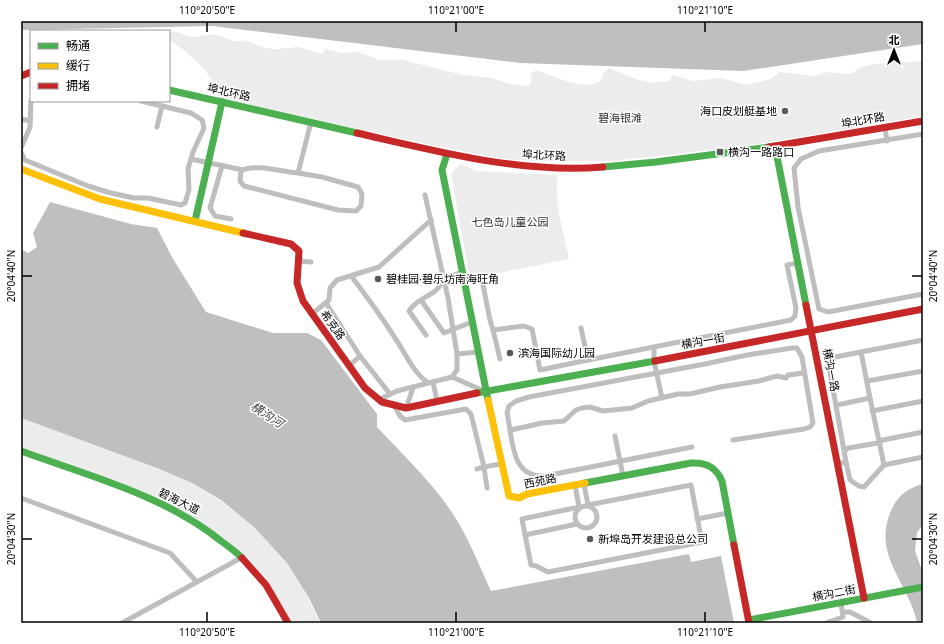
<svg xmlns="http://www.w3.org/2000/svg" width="944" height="644" viewBox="0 0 944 644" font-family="'Noto Sans','Noto Sans SC',sans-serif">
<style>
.green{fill:#ececec}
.water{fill:#bfbfbf}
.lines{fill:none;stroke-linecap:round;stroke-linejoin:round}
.street{stroke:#bebebe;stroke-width:5}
.fast{stroke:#4caf50;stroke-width:7}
.slow{stroke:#ffc107;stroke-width:7}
.jam{stroke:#c62828;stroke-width:7}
.ticks{fill:none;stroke:#000;stroke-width:1.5}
.poi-dot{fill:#595959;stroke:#fff;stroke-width:1.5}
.labels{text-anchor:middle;stroke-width:3;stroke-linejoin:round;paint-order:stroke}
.street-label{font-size:11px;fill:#000;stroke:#fff}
.poi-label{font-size:11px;fill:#000;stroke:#fff;text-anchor:start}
.park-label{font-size:11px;fill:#333;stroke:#fff}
.water-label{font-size:12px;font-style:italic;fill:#444;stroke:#fff}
.neatline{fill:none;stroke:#000;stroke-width:1.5}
.ticks-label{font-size:10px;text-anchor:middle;fill:#000}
</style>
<rect width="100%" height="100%" fill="#fff"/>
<g class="green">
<path d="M169 31C178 31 185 36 193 37 201 37 207 33 215 35 227 37 232 44 245 40L265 48 276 49 299 47 322 54 326 49 342 53 357 52 380 60H403L463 75 492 78 510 84 528 86 531 83V74L536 70C556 76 581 92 601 81L602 75 609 68 638 80 653 83 669 81 673 75 693 81 721 78 746 85 770 79 780 72 814 76 828 72 847 74 853 73 858 68 873 64 923 61V116L753 145 684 153 613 161H531L498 158 417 142 218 98C218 76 186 51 170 40Z"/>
<path d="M460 164 477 171 558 175C553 200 564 234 569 259L470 279 451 174Z"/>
<path d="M21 418 157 468 192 483 221 501 255 528 287 563 299 580 320 623H287L282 610 229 545 165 505 21 451Z"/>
</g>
<g class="water">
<path d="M21 21H923V44L743 71 521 63 212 26 21 30Z"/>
<path d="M50 202 131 224 157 228 173 259 206 312 273 333H307L321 340 377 414V427C403 455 432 482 453 514 469 538 479 566 491 591L689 554 691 562 721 556 734 623H321L309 598 287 563 255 528 221 500 192 483 157 468 21 418V249L28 253 37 247 33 233Z"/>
<path d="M923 484V524L917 533 915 551 923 573V623H917C909 583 873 557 890 513 897 496 906 489 923 484Z"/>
</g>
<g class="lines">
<g class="street">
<path d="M21 119 30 121"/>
<path d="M157 127 162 106"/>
<path d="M885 128 887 141"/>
<path d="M923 134 819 151 801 159 794 168 798 207 819 309 828 312 923 294"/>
<path d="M21 148 30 127 31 101"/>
<path d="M21 152 25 160 88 186 111 193 134 198H148L181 205 185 203 189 190 188 169 193 152 204 128 202 120 191 113 141 101"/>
<path d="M191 159 243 170"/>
<path d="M222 166 210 208 215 216 231 219"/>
<path d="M298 173C284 172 252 163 241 171L240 181 244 186 252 188 338 210 356 211 361 206 362 194 358 187 322 177 298 173 311 122"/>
<path d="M425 195 448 298 457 354 478 352"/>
<path d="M299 261 311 262"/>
<path d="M352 277C367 297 382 317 395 338 406 354 412 371 428 383"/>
<path d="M464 280H482L490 320 493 330 524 326 532 329 540 370 588 360 581 328"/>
<path d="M421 300 444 333 472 322"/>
<path d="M326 303 360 356 390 394"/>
<path d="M312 314 329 300 330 288 337 280 379 267 431 220"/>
<path d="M493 330 500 359"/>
<path d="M426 335 409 311C418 296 439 296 443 279L462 272"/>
<path d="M654 347V361L662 398"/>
<path d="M861 352 870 398"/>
<path d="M588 360 791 320 795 316 796 308 787 265 798 263"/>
<path d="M349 366 360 356"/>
<path d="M452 377 484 391"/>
<path d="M867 381 923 371"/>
<path d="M433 382 437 401"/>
<path d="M378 400 397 391 452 377 457 370V354"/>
<path d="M837 405 870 398 884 465"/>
<path d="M395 407 400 416 405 420 466 409 471 414 484 467 500 464"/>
<path d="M406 408 413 388"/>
<path d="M872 411 923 401"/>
<path d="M511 430 542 423 564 421 576 410 582 408 590 407 603 411 632 408 648 401 678 394H690L720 387 759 381 777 376 786 378 788 375 804 373"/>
<path d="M615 436 623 476"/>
<path d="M692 447 545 476C510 478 513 439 507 413L509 406 516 401 529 397 705 364 747 355 792 348H797L802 357 813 423 810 427 804 429 733 440"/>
<path d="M845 451 848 448 878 443 883 440 923 432"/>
<path d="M846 462 828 361 830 358 923 340"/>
<path d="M838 464 846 462 850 480 859 486 864 487 884 465 923 457"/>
<path d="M477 469 484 467 487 488"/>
<path d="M575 485 579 507 522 519 531 565 536 566 548 572 702 542 691 485 588 505 584 484"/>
<path d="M21 498 170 553 197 582"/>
<circle cx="586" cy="517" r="11"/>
<path d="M697 519 728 513"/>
<path d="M525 535 577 524"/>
<path d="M843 612H850L871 623"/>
<path d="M122 623 239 559"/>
<path d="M826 623 843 617 841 603"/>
</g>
<g class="fast">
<path d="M169 90 357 133"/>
<path d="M775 146 806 305"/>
<path d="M447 154 442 170 488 400"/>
<path d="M603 167 656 162 769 147"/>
<path d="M195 221 222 102"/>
<path d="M477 393 655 361"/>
<path d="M21 451C89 476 164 495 221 541 228 546 236 552 242 558"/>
<path d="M585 483 691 463C706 462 716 467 722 481L734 545"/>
<path d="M749 620 923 587"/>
</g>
<g class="slow">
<path d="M21 169 100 199 243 233"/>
<path d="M488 400 509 496 519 498 527 494 585 483"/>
</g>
<g class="jam">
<path d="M21 76 31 72"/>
<path d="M357 133C436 151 521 174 603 167"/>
<path d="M769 147 923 121"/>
<path d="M243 233 291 244 299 251 297 283 303 301 365 388 382 402 406 408 477 393"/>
<path d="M806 305 864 598"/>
<path d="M655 361 923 309"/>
<path d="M734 545 749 623"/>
<path d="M242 558 266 585 288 623"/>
</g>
</g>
<path class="ticks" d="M207 22V32M456 22V32M705 22V32M22 276H32M912 276H922M22 539H32M912 539H922M207 612V622M456 612V622M705 612V622"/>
<g class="poi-dot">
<circle cx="785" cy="111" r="4"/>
<rect x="716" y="148" width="8" height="8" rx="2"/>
<circle cx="378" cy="279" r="4"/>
<circle cx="510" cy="353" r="4"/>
<circle cx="590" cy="539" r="4"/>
</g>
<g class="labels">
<g class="street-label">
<text transform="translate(229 92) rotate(13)" y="4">埠北环路</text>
<text transform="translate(863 120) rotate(-10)" y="4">埠北环路</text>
<text transform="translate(544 155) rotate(3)" y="4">埠北环路</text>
<text transform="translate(333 325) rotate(54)" y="4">希克路</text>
<text transform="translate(703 341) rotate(-10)" y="4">横沟一街</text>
<text transform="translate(831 370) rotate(79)" y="4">横沟一路</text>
<text transform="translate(540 481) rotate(-12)" y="4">西苑路</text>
<text transform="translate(179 501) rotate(26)" y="4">碧海大道</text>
<text transform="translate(834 593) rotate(-11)" y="4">横沟二街</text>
</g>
<g class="poi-label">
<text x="777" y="115" text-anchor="end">海口皮划艇基地</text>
<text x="728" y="156">横沟一路路口</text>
<text x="386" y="283">碧桂园·碧乐坊南海旺角</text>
<text x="518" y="357">滨海国际幼儿园</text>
<text x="598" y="543">新埠岛开发建设总公司</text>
</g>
<g class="park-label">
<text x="620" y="122">碧海银滩</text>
<text x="510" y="226">七色岛儿童公园</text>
</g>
<g class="water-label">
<text transform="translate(267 415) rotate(33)" y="4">横沟河</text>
</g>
</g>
<rect width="944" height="644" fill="none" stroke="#ffffff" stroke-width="44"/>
<rect x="30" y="30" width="140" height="72" fill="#ffffff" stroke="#999999"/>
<rect x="38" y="43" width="20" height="6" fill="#4caf50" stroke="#999999"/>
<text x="66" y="50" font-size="12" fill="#000000">畅通</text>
<rect x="38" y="63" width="20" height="6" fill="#ffc107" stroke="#999999"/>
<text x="66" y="70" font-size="12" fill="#000000">缓行</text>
<rect x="38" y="83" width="20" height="6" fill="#c62828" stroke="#999999"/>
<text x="66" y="90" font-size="12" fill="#000000">拥堵</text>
<g transform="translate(894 50)" stroke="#ffffff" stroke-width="3" paint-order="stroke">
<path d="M0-3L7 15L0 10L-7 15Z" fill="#000000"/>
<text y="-6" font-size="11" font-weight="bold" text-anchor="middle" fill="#000000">北</text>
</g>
<rect x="22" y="22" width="900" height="600" class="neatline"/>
<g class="ticks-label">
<text x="207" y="14">110°20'50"E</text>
<text x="456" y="14">110°21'00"E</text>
<text x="705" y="14">110°21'10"E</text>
<text transform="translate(11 276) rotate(-90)" y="4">20°04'40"N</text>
<text transform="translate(933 276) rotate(-90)" y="4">20°04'40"N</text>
<text transform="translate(11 539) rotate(-90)" y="4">20°04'30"N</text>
<text transform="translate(933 539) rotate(-90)" y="4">20°04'30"N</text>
<text x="207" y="636">110°20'50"E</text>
<text x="456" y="636">110°21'00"E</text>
<text x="705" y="636">110°21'10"E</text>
</g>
</svg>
